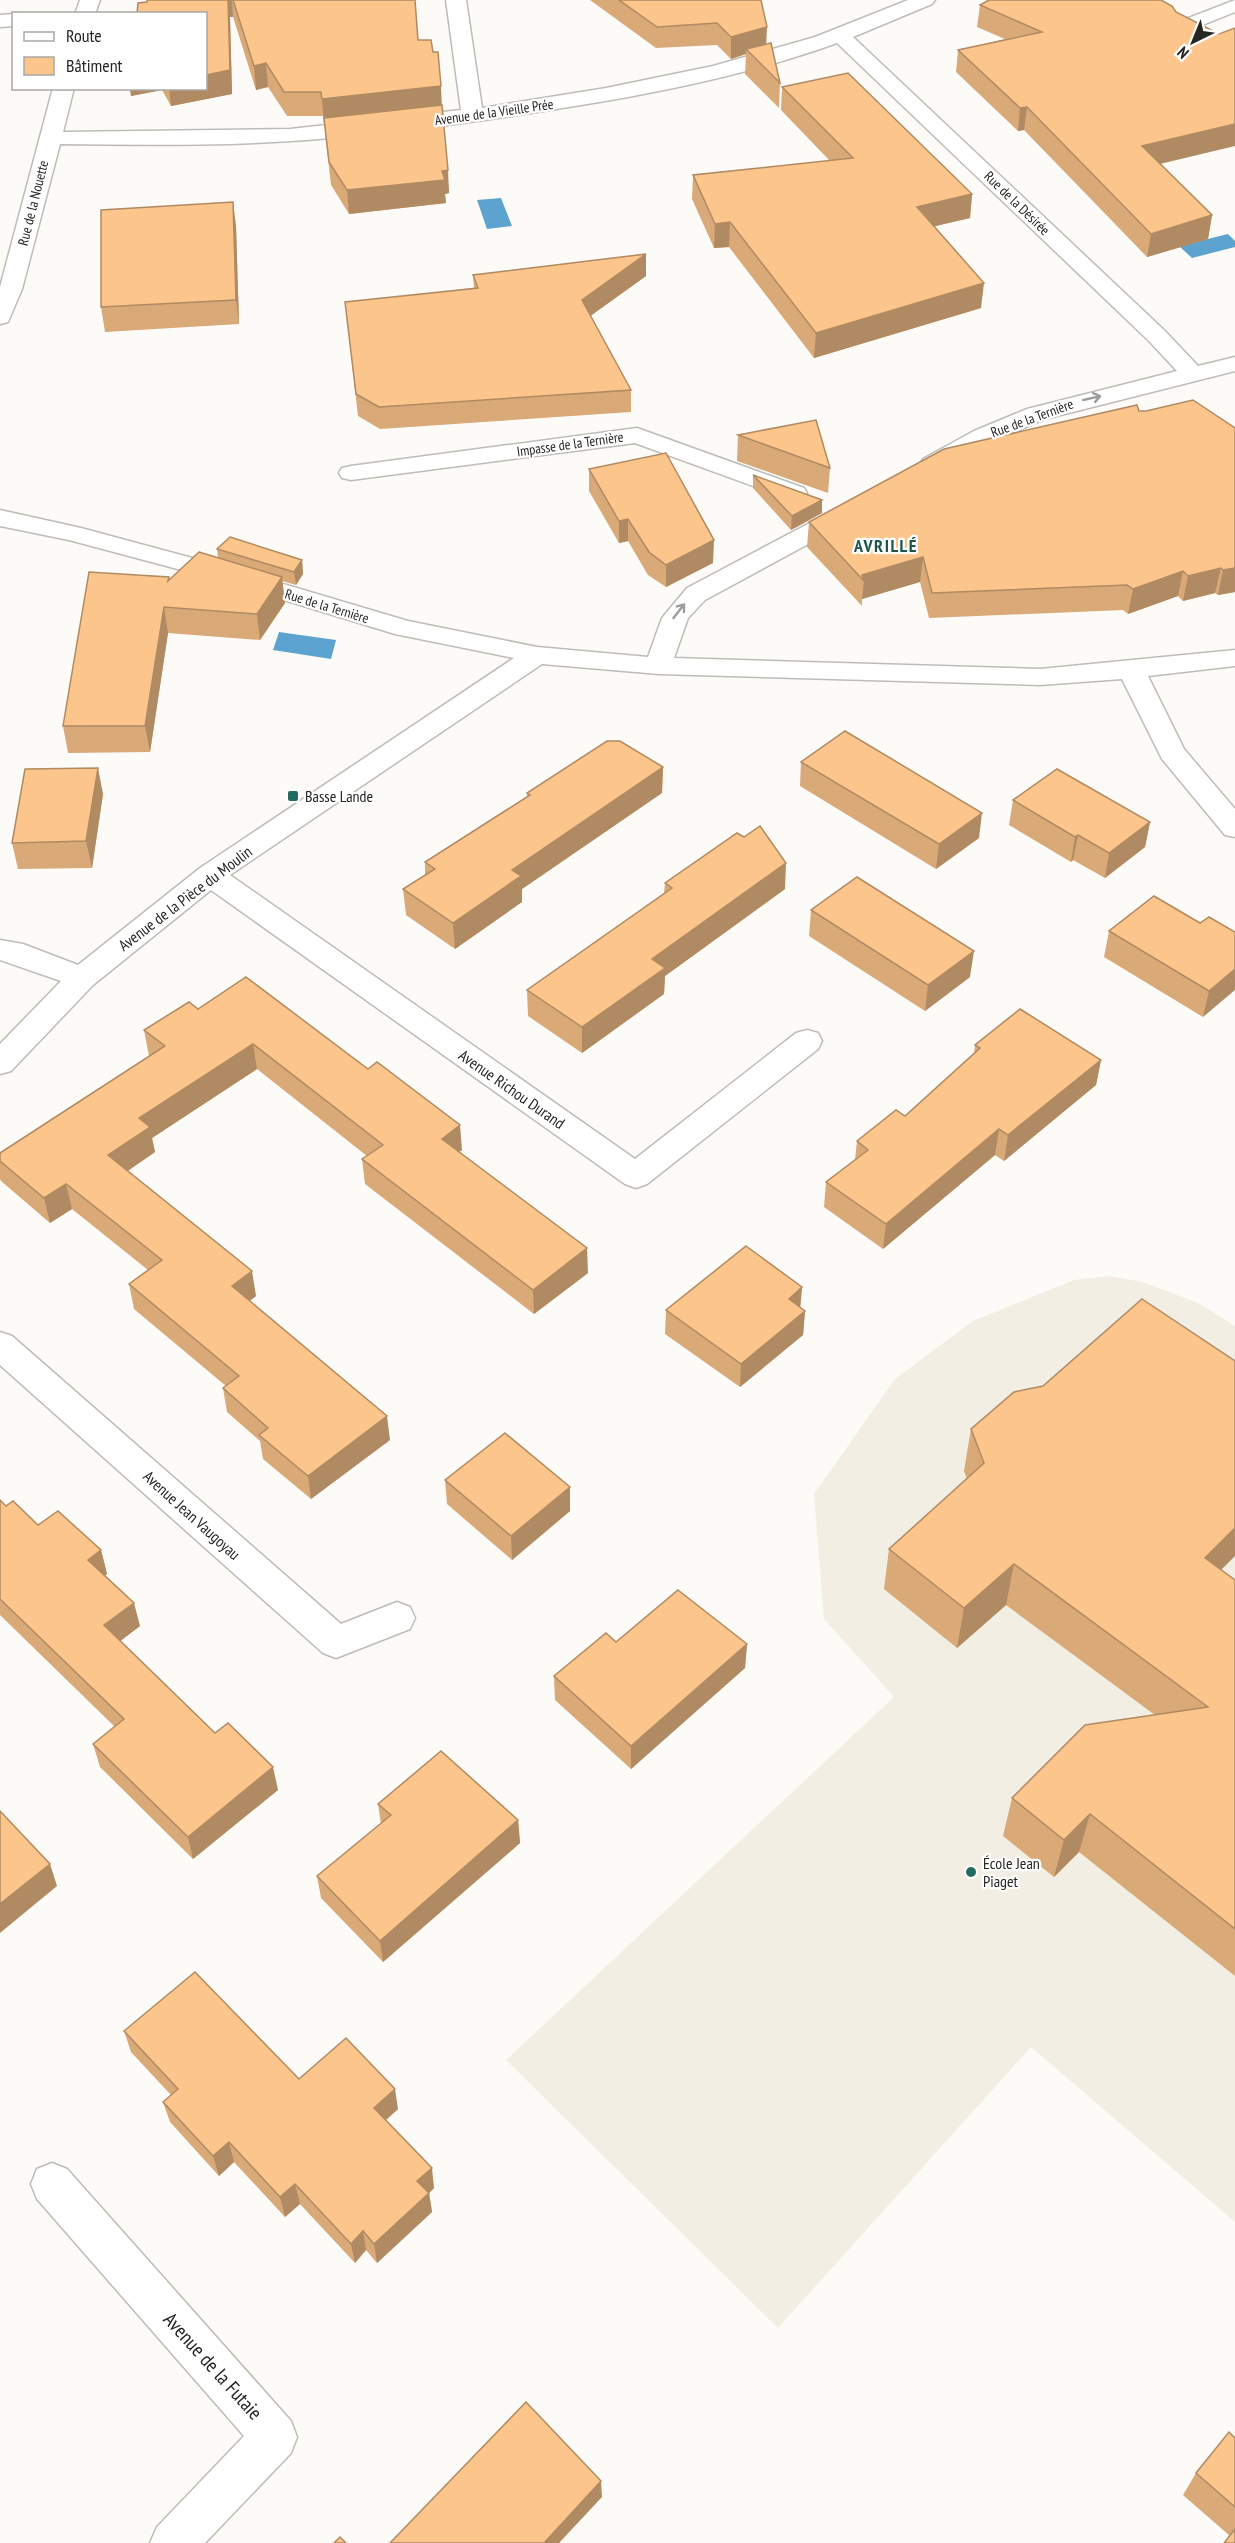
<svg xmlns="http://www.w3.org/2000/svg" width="1235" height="2543" viewBox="0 0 1235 2543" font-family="'PT Sans Narrow',sans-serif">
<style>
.built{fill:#f2eee3}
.water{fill:#5ca4cf}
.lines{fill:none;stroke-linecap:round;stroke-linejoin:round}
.minor-casing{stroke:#bebcb8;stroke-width:3}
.minor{fill:#fff;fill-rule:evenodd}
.wall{fill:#d9a978}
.shaded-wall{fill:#b08a62}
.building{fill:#fcc58c;stroke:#b08a62;stroke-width:1.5}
.oneway{stroke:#9d9d9c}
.poi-dot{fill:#246b61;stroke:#fff;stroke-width:2}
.labels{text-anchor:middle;stroke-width:4.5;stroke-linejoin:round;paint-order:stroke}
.far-street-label{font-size:14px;fill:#262524;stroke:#fff}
.poi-label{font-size:16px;fill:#262524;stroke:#fff;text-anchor:start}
.street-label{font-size:16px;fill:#262524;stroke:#fff}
.far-district-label{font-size:18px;font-weight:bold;letter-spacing:1.5px;fill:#1d554d;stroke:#fff}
.near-street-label{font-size:20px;fill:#262524;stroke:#fff}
</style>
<rect width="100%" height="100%" fill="#fdfbf7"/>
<path class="built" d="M1109 1276 1143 1282 1198 1303 1235 1326V2222L1031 2047 778 2328 506 2060 894 1697 824 1619 814 1494 895 1379 973 1321 1074 1280Z"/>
<g class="water">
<path d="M501 198 512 226 487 229 477 200Z"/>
<path d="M1228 234 1235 241V247L1192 258 1179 246Z"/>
<path d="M279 632 336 640 331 659 273 650Z"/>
</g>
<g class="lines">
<g class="minor-casing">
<g id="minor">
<path d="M80 0H100L95 14H75Z"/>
<path d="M446 0H466L482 108 606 88 713 66 815 37 908 0H935L932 4 853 37 1165 331 1198 366 1235 357V371L1045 419 992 441 941 469 932 471 923 469 920 464 923 459 974 431 1027 409 1177 371 1149 341 837 43C754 73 667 91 581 105 485 121 388 135 292 141 215 146 137 145 60 144L22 289 8 322 0 324V287L53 88H74L63 132 290 129 461 110Z"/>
<path d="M1235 0V12L1180 34 1173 32 1170 28 1173 24Z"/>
<path d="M14 14V26L0 27V15Z"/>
<path d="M637 428 804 488 807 493 804 498 795 500 786 498 635 443 351 480 342 478 339 473 342 468 351 466Z"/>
<path d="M849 504 858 507 862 512 858 517 705 600 688 618 674 658 1040 669 1235 650V666L1148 676 1184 749 1235 809V837L1225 835 1162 759 1122 679 1040 685 659 674 542 664 230 875 635 1159 796 1033 807 1030 818 1033 822 1041 818 1049 647 1184 636 1188 625 1184 211 890 93 985 11 1071 0 1074V1044L61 981 0 960V940L23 944 78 965 200 868 514 658 395 634 215 579 69 540 0 526V510L81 528 233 569 408 621 537 647 648 657 662 618 687 588 840 507Z"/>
<path d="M0 1332 12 1336 341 1624 397 1602 410 1607 415 1618 410 1629 336 1658 323 1653 0 1365Z"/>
<path d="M52 2163 67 2169 291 2421 297 2437 291 2453 205 2543H150L157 2527 244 2436 37 2199 31 2184 37 2169Z"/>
</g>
</g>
<use href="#minor" class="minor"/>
</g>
<g class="wall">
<path d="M147 0H415L418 40 442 105 449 193 445 194 446 203 349 214 331 185 323 116H287L268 87 256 90 233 17H230L232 94 171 106 162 90 131 96 130 88H206L147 2Z"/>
<path d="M590 0H761L766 44 780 83 779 108 745 74 746 54 731 59 717 45 656 48Z"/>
<path d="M1161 0V164L1212 215 1208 239 1147 257 1024 130 1018 131 956 72 958 50 1005 39 977 27 980 5Z"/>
<path d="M782 87 972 194 970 218 934 226 981 308 814 358 729 247 714 248 692 199 693 175 830 161 781 110Z"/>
<path d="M236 226 239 324 105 332 101 307Z"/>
<path d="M646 254V276L590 316 631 390V412L380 429 358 416 345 302 474 289 473 275Z"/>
<path d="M1139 411 1235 592 1218 595 1215 593 1183 601 1178 596 1128 614 1123 610 929 618 920 582 862 599V606L807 547 809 522Z"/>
<path d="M738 435 830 468 828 493 737 461Z"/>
<path d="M589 469 713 563 666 587 648 575 628 541 619 543 589 491Z"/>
<path d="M753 475 822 513 791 530 753 488Z"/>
<path d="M217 549 302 560 303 574 296 585 282 581 285 603 260 640 168 633 150 752 68 753 63 726 169 577V580L218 558Z"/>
<path d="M801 762 979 838 936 869 800 786Z"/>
<path d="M663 767 662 793 522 889V902L455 949 406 915 403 889 425 875V862L527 797V793Z"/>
<path d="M103 794 92 868 18 869 12 843Z"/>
<path d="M1013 800 1150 822 1145 847 1105 878 1073 860 1071 862 1009 825Z"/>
<path d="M665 883 785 889 665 976 664 994 582 1053 528 1016 527 990 664 893Z"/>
<path d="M811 910 970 977 925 1011 809 936Z"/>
<path d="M1200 923 1235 932 1203 1017 1104 957 1109 931Z"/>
<path d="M198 1009 462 1150 459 1152 588 1273 534 1314 365 1184 362 1159 367 1156 257 1069 152 1138 155 1152 128 1171 256 1296 250 1301 390 1440 311 1499 263 1459 260 1441 227 1412 223 1388 226 1386 134 1309 129 1284 148 1270 72 1209 50 1223 1 1181 0 1179V1153L149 1056 144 1030Z"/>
<path d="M975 1045 1101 1060 1096 1085 1004 1161 995 1155 883 1249 824 1207 826 1182 855 1160 857 1141 905 1116 974 1054Z"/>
<path d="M802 1287 800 1307 805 1311 803 1335 740 1387 665 1334 666 1310Z"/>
<path d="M971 1429 1221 1570 1235 1580V1976L1079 1852 1054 1877 1003 1836 1012 1798 1155 1715 1006 1605 957 1648 884 1589 889 1549 967 1479 964 1471Z"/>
<path d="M445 1480 570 1487V1511L512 1560 447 1504Z"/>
<path d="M0 1500 6 1506 38 1525 101 1550 107 1574 105 1576 140 1626 120 1641 215 1733 278 1790 193 1859 100 1767 93 1744 115 1727 0 1615Z"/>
<path d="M616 1642 747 1644 745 1668 631 1769 555 1700 554 1676Z"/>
<path d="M378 1804 518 1820 520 1843 383 1962 321 1898 317 1876 381 1824Z"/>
<path d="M124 2031 299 2079 398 2109 386 2120 434 2188 429 2193 432 2212 377 2263 366 2250 355 2263 300 2204 285 2217 234 2162 219 2176 170 2122 163 2102 171 2095 131 2052Z"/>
<path d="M1235 2438V2543L1230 2536 1183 2495 1196 2473Z"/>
</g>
<g class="shaded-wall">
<path d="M228 0H232L233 17H230L232 94 171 106 169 88H206V75Z"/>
<path d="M767 27 766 49H746V54L731 59V37Z"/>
<path d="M266 63 268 87 256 90 254 66Z"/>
<path d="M441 86 442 110 324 123 322 99Z"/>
<path d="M130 88H162V90L131 96Z"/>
<path d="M1027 107 1024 130 1018 131 1020 108Z"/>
<path d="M1235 124V146L1139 169 1142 146Z"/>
<path d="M448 170 449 193 445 194 446 203 349 214 347 190Z"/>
<path d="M972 194 970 218 915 231 917 207Z"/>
<path d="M233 202 236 226 239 324 236 300Z"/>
<path d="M1212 215 1208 239 1147 257 1151 234Z"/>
<path d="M730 222 729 247 714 248 715 224Z"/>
<path d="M646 254V276L582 322V300Z"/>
<path d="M984 283 981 308 814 358 816 333Z"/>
<path d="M822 500V513L791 530 792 516Z"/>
<path d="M628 519V541L619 543V521Z"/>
<path d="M714 540 713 563 666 587V565Z"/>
<path d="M923 557 920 582 862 599 864 581 862 575Z"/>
<path d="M302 560 303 574 296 585 294 572Z"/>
<path d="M1221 568 1215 593 1183 601 1188 576Z"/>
<path d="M1235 568V592L1218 595 1223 570Z"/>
<path d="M1183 571 1178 596 1128 614 1133 589Z"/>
<path d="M282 577 285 603 260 640 257 614Z"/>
<path d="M164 607 168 633 150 752 145 726Z"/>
<path d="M663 767 662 793 522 889V902L455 949 453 923 512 870Z"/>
<path d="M98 768 103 794 92 868 86 841Z"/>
<path d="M982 813 979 838 936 869 939 844Z"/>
<path d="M1150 822 1145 847 1105 878 1109 853Z"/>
<path d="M1078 835 1073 860 1071 862 1075 837Z"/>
<path d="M786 863 785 889 665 976 664 994 582 1053V1027L652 959Z"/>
<path d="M974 951 970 977 925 1011 928 985Z"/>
<path d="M1235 969V990L1203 1017 1209 991Z"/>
<path d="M253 1044 257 1069 152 1138 155 1152 114 1180 108 1155 139 1118Z"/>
<path d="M1101 1060 1096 1085 1004 1161 1008 1135Z"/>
<path d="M460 1125 462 1150 443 1164 442 1139Z"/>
<path d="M999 1129 995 1155 883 1249 886 1224Z"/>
<path d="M66 1184 72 1209 50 1223 44 1198Z"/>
<path d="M587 1248 588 1273 534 1314 533 1290Z"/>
<path d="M252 1271 256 1296 236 1311 232 1286Z"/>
<path d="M802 1287 800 1311 789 1299Z"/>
<path d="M805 1311 803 1335 740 1387 741 1364Z"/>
<path d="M387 1416 390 1440 311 1499 308 1476Z"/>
<path d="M570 1487V1511L512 1560 511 1536Z"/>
<path d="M1235 1528V1556L1193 1598 1205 1558Z"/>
<path d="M101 1550 107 1574 94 1584 88 1560Z"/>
<path d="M1014 1564 1006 1605 957 1648 964 1608Z"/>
<path d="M134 1603 140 1626 110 1649 104 1625Z"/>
<path d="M747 1644 745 1668 631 1769V1746Z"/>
<path d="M273 1767 278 1790 193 1859 188 1837Z"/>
<path d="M1090 1814 1079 1852 1054 1877 1064 1840Z"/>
<path d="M518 1820 520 1843 383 1962 380 1941Z"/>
<path d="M50 1864 57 1886 0 1933V1904Z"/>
<path d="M395 2089 398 2109 377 2128 374 2108Z"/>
<path d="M229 2142 234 2162 219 2176 213 2156Z"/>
<path d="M432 2168 434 2188 429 2193 432 2212 377 2263 374 2244 417 2181Z"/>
<path d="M295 2184 300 2204 285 2217 280 2197Z"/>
<path d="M363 2231 366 2250 355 2263 351 2244Z"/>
<path d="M601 2481 602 2497 559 2543H544Z"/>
</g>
<g class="building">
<path d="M147 0H228L230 70 206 75V14H137L138 3 147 2Z"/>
<path d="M233 0H415L418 40H431L433 52H438L441 86 322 99 321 92H284L266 63 254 66Z"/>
<path d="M619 0H761L767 27 731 37 717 23 657 27Z"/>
<path d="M989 0H1161L1172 6 1176 12 1219 34 1235 28V124L1142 146 1212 215 1151 234 1027 107 1020 108 958 50 1042 32 980 5Z"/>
<path d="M771 43 780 83 746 49Z"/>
<path d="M848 73 972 194 917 207 984 283 816 333 730 222 715 224 693 175 853 158 782 87Z"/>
<path d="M442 105 448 170 442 171 445 180 347 190 329 162 324 118Z"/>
<path d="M233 202 236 300 101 307V210Z"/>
<path d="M646 254 582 300 631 390 379 407 356 394 345 302 478 288 473 275Z"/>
<path d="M1193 400 1235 428V568L1223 570 1221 568 1188 576 1183 571 1133 589 1127 585 932 593 923 557 862 575 864 581 809 522 944 449 1137 405 1139 411H1146Z"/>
<path d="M816 420 830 468 738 435Z"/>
<path d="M666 453 714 540 666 565 649 552 628 519 619 521 589 469Z"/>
<path d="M753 475 822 500 792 516Z"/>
<path d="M230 537 302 560 294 572 217 549Z"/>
<path d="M199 552 282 577 257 614 164 607 145 726H63L89 572 169 577 168 581Z"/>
<path d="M845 731 982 813 939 844 801 762Z"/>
<path d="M607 741H620L663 767 512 870 521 876 453 923 403 889 435 869 425 862 530 795 527 793Z"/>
<path d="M98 768 86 841 12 843 25 769Z"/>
<path d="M1057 769 1150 822 1109 853 1078 835 1075 837 1013 800Z"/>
<path d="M760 826 786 863 652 959 665 968 582 1027 527 990 672 888 665 883 737 833 744 837Z"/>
<path d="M857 877 974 951 928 985 811 910Z"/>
<path d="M1154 896 1200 923 1209 917 1235 932V969L1209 991 1109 931Z"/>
<path d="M246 977 368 1069 377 1062 460 1125 442 1139 587 1248 533 1290 362 1159 383 1145 253 1044 139 1118 150 1127 108 1155 252 1271 232 1286 387 1416 308 1476 259 1435 268 1428 223 1388 239 1376 129 1284 162 1260 66 1184 44 1198 0 1161V1153L165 1046 144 1030 189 1002 198 1009Z"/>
<path d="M1020 1009 1101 1060 1008 1135 999 1129 886 1224 826 1182 868 1150 857 1141 896 1110 905 1116 980 1048 975 1045Z"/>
<path d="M746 1246 802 1287 789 1299 805 1311 741 1364 666 1310Z"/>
<path d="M1142 1299 1235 1361V1528L1205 1558 1235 1580V1929L1090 1814 1064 1840 1012 1798 1085 1725 1208 1707 1014 1564 964 1608 889 1549 984 1463 971 1429 1014 1392 1043 1386Z"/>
<path d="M505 1433 570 1487 511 1536 445 1480Z"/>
<path d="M0 1500 6 1506 13 1501 38 1525 58 1511 101 1550 88 1560 134 1603 104 1625 215 1733 228 1723 273 1767 188 1837 93 1744 124 1719 0 1599Z"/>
<path d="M678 1590 747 1644 631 1746 554 1676 606 1633 616 1642Z"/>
<path d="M441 1751 518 1820 380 1941 317 1876 391 1815 378 1804Z"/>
<path d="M0 1811 50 1864 0 1904Z"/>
<path d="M195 1972 299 2079 346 2038 395 2089 374 2108 432 2168 417 2181 429 2193 374 2244 363 2231 351 2244 295 2184 280 2197 229 2142 213 2156 163 2102 178 2089 124 2031Z"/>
<path d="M526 2402 601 2481 544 2543H390Z"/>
<path d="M1229 2432 1235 2438V2507L1196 2473Z"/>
<path d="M1235 2529V2543H1224Z"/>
<path d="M340 2537 346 2543H334Z"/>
</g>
<defs><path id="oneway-shaft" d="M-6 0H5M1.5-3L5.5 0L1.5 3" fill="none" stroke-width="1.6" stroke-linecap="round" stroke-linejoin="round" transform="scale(1.5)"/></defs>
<g class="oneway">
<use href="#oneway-shaft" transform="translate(1092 398) rotate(-13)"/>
<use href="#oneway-shaft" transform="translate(679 611) rotate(-52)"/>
</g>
<g class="poi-dot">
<rect x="287" y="790" width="12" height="12" rx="3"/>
<circle cx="971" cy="1872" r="6"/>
</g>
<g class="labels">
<g class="far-street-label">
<text transform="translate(494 112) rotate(-8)" y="5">Avenue de la Vieille Prée</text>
<text transform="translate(33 203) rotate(-76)" y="5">Rue de la Nouette</text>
<text transform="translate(1017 203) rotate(44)" y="5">Rue de la Désirée</text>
<text transform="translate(1032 418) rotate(-20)" y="5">Rue de la Ternière</text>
<text transform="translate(570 444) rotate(-8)" y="5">Impasse de la Ternière</text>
<text transform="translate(327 606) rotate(17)" y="5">Rue de la Ternière</text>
</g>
<g class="poi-label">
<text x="305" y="802">Basse Lande</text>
<text x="983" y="1869">École Jean<tspan x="983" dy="18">Piaget</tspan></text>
</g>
<g class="street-label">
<text transform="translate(185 898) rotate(-37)" y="6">Avenue de la Pièce du Moulin</text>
<text transform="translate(512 1089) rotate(35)" y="6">Avenue Richou Durand</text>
<text transform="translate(192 1515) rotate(42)" y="6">Avenue Jean Vaugoyau</text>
</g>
<g class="far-district-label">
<text x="886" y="552">AVRILLÉ</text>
</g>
<g class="near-street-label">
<text transform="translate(213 2366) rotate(48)" y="7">Avenue de la Futaie</text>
</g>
</g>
<rect x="12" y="12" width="195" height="78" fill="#ffffff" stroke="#a8a8a7" stroke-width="1.5"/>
<rect x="24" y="32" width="30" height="9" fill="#ffffff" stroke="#a8a8a7" stroke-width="1.5"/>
<text x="66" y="42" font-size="18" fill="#262524">Route</text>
<rect x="24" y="57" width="30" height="18" fill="#fcc58c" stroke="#a8a8a7" stroke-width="1.5"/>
<text x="66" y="72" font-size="18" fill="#262524">Bâtiment</text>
<g transform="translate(1193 42) rotate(223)" stroke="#ffffff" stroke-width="4.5" paint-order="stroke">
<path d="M0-4.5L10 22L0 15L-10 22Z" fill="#262524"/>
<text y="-9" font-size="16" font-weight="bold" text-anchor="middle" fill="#262524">N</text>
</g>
</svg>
